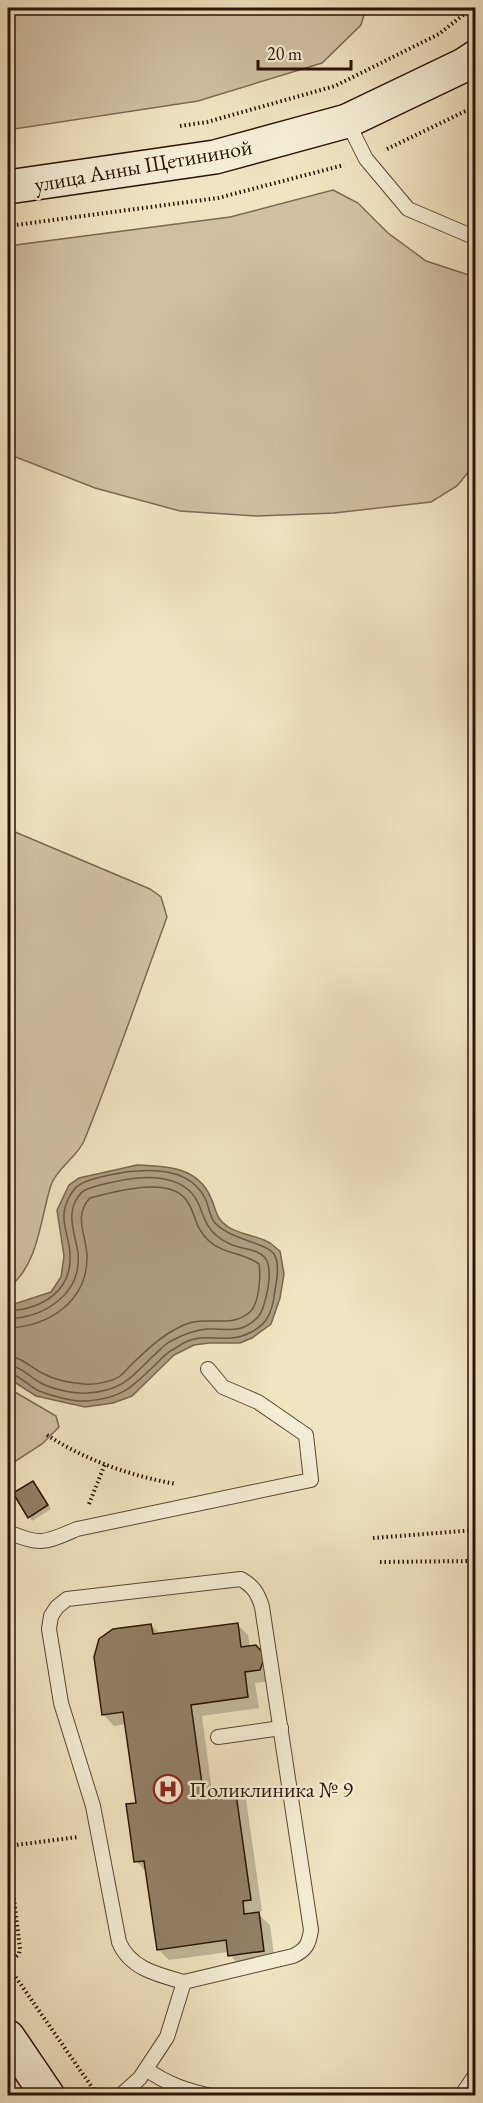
<svg xmlns="http://www.w3.org/2000/svg" width="483" height="2103" viewBox="0 0 483 2103" font-family="'EB Garamond',serif">
<style>
.green{fill:#cfc1a1;stroke:#7d6a54;stroke-width:1.5}
.water{fill:#ad9e81;stroke:#796650;stroke-width:1.5}
.shadow{fill:#0003}
.lines{fill:none;stroke-linecap:round;stroke-linejoin:round}
.shore{stroke:#6c5844;stroke-width:1.5}
.building{fill:#918067;stroke:#2b1306;stroke-width:1.5}
.service-casing{stroke:#5c4835;stroke-width:16}
.secondary-casing{stroke:#2b1306;stroke-width:36}
.path{stroke:#2b1306;stroke-width:4;stroke-dasharray:1.5 3;stroke-linecap:butt}
.service{stroke:#f5eed7;stroke-width:14}
.secondary{stroke:#f5eed7;stroke-width:33}
.labels{text-anchor:middle;stroke-width:5;stroke-linejoin:round;paint-order:stroke}
.street-label{font-size:22px;fill:#2b1306;stroke:#f5eed7}
.poi-label{font-size:22px;fill:#2b1306;stroke:#f5eed7;text-anchor:start}
</style>
<rect width="100%" height="100%" fill="#f0e5c1"/>
<filter id="stains"><feTurbulence type="fractalNoise" baseFrequency=".00333" numOctaves="4"/><feColorMatrix values="0 0 0 0 .2 0 0 0 0 .09 0 0 0 0 .02 0 0 0 .5 -.17"/></filter>
<radialGradient id="worn" r=".72"><stop offset=".6" stop-color="#630" stop-opacity="0"/><stop offset="1" stop-color="#630" stop-opacity=".3"/></radialGradient>
<g class="green">
<path d="M8 8H366L361 25 322 63 198 101 8 130Z"/>
<path d="M333 190 358 203 388 233 426 261 475 277V464L457 486 431 502 334 513 257 516 180 511 95 488 8 454V246L230 217Z"/>
<path d="M8 829 150 889 161 897 167 917C140 991 114 1067 84 1141 77 1157 57 1168 51 1185 40 1219 39 1265 8 1288Z"/>
<path d="M8 1388 56 1416 59 1427 42 1444 8 1466Z"/>
</g>
<path class="water" d="M137 1165C167 1166 198 1167 211 1198 216 1209 216 1219 227 1226 239 1235 257 1235 270 1243 273 1245 277 1249 280 1251L284 1274 280 1298 271 1324 252 1338 240 1343H209L194 1345 174 1355 132 1396 113 1403 85 1407 36 1396 8 1378V1306L51 1292 61 1277 64 1256 57 1210 69 1185 79 1178Z"/>
<g class="shadow">
<path d="M36 1486 51 1509 32 1521 15 1494Z"/>
<path d="M237 1624 248 1635 250 1648 267 1658 271 1681 255 1683 259 1708 202 1716 212 1791 235 1788 246 1799 262 1911 256 1912 270 1925 275 1962 241 1967 230 1955 229 1952 169 1960 158 1949 147 1873 136 1861 138 1804 126 1724 114 1726 103 1714 151 1625 161 1635Z"/>
</g>
<g class="lines">
<g class="shore">
<path d="M8 1311C41 1309 72 1292 70 1255 70 1241 63 1228 64 1215 64 1205 72 1188 81 1184 90 1178 126 1171 138 1171 164 1169 192 1173 205 1198 209 1206 209 1216 215 1223 231 1240 267 1243 274 1254 280 1263 277 1280 275 1290 274 1299 271 1313 266 1320 259 1330 242 1338 230 1338 218 1339 207 1336 194 1339 187 1340 180 1345 174 1349 167 1352 162 1358 157 1363 132 1387 123 1398 87 1401 73 1402 52 1396 39 1391 28 1386 19 1374 8 1373"/>
<path d="M8 1319C44 1317 82 1295 78 1253 75 1232 64 1212 81 1193 87 1186 127 1179 138 1178 161 1176 189 1180 199 1205 204 1217 206 1227 217 1236 244 1259 276 1237 268 1288 266 1296 264 1311 258 1317 240 1335 228 1328 207 1329 193 1330 182 1335 169 1342 163 1346 158 1352 152 1357 130 1379 121 1391 87 1393 74 1394 51 1389 39 1382 29 1376 20 1366 8 1365"/>
<path d="M8 1328C50 1326 88 1301 87 1255 86 1234 73 1216 90 1198 114 1192 170 1175 187 1201 197 1216 194 1227 209 1241 223 1254 245 1253 259 1264 261 1276 259 1304 250 1312 231 1329 206 1315 184 1325 163 1334 149 1348 133 1363 129 1367 124 1373 120 1376 111 1382 95 1385 84 1384 72 1383 55 1380 44 1374 31 1368 22 1357 8 1356"/>
</g>
</g>
<g class="building">
<path d="M33 1481 48 1505 28 1518 13 1493Z"/>
<path d="M238 1623 241 1647 256 1645 262 1652 264 1659 260 1670 245 1672 248 1697 191 1705 203 1791 235 1787 251 1900 243 1901 244 1914 259 1912 264 1951 228 1956 226 1940 157 1950 144 1861 134 1862 130 1832 126 1804 136 1803 123 1712 102 1715 94 1657 99 1639 113 1629 151 1624 153 1634Z"/>
</g>
<g class="lines">
<g class="service-casing">
<g id="service">
<path d="M347 121 366 159 408 209 476 238"/>
<path d="M8 1532C41 1546 44 1543 77 1529L311 1480 306 1435 258 1402 223 1387 208 1369"/>
<path d="M218 1737 281 1728"/>
<path d="M146 2069C167 2084 187 2091 212 2096"/>
<path d="M120 2096 140 2078 167 2037 184 1982 293 1956C306 1950 309 1944 311 1930L262 1607C258 1593 253 1586 241 1579L67 1599 57 1607 51 1616 49 1629 61 1703 93 1806 119 1942C130 1969 159 1975 184 1982"/>
<path d="M461 2096 476 2074"/>
</g>
</g>
<g class="secondary-casing">
<g id="secondary">
<path d="M8 187 215 157 347 121 464 65 476 57"/>
<path d="M8 2037 48 2096"/>
</g>
</g>
<g class="path">
<path d="M180 126 207 122 335 86 439 34 472 8"/>
<path d="M387 149 476 106"/>
<path d="M8 226 218 198 344 165"/>
<path d="M47 1435C85 1460 131 1476 176 1484"/>
<path d="M89 1504 105 1464"/>
<path d="M373 1538 476 1530"/>
<path d="M380 1562 476 1561"/>
<path d="M8 1846 78 1837"/>
<path d="M8 1849 20 1949 19 1954 8 1964"/>
<path d="M8 1966 98 2096"/>
</g>
<use href="#service" class="service"/>
<use href="#secondary" class="secondary"/>
</g>
<defs>
<g id="hospital-ring" transform="scale(1.5)"><circle r="9.5" fill="#f5eed7" stroke="#8f2418" stroke-width="1.5"/><path d="M-5-5h3v3.5h4V-5h3V5h-3V1.5h-4V5h-3Z" fill="#8f2418"/></g>
</defs>
<g fill-rule="evenodd">
<use href="#hospital-ring" x="168" y="1789"/>
</g>
<g class="labels">
<g class="street-label">
<text transform="translate(143 165) rotate(-10)" y="8">улица Анны Щетининой</text>
</g>
<g class="poi-label">
<text x="189" y="1797">Поликлиника № 9</text>
</g>
</g>
<rect width="483" height="2103" fill="none" stroke="#f0e5c1" stroke-width="30"/>
<rect x="9" y="9" width="465" height="2085" fill="none" stroke="#2b1306" stroke-width="3"/>
<rect x="15" y="15" width="453" height="2073" fill="none" stroke="#2b1306" stroke-width="1.5"/>
<path d="M258 60v9h93v-9" fill="none" stroke="#2b1306" stroke-width="3"/>
<text x="267" y="60" font-size="18" fill="#2b1306" stroke="#f5eed7" stroke-width="4.5" paint-order="stroke">20 m</text>
<rect width="100%" height="100%" filter="url(#stains)"/>
<rect width="100%" height="100%" fill="url(#worn)"/>
</svg>
